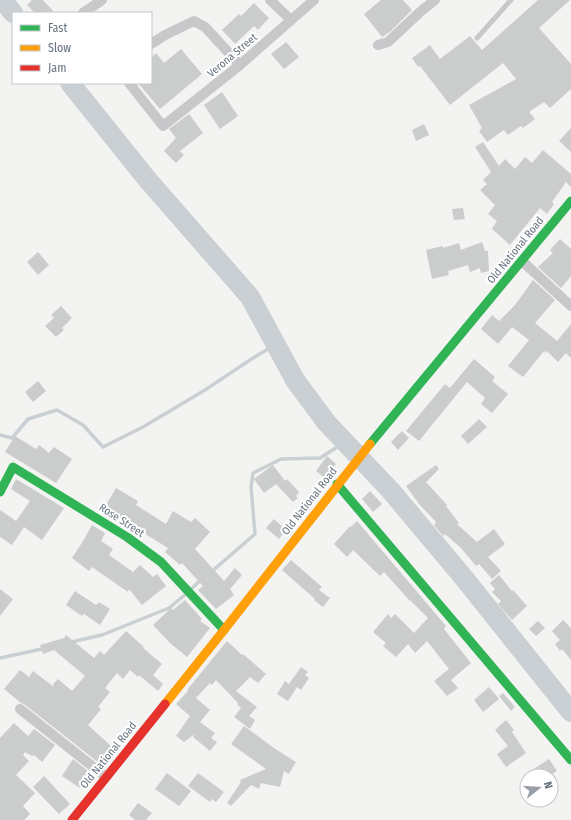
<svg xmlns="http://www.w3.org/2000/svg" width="571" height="820" viewBox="0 0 571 820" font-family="'Fira Sans Condensed',sans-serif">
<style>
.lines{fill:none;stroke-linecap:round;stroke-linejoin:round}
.stream{stroke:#c9cfd2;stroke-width:3.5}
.river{stroke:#c9cfd2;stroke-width:20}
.building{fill:#cbcccc}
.lane{stroke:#c8c8ca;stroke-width:5}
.street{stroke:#c8c8ca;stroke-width:10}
.fast{stroke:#30b455;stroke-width:9}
.slow{stroke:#ff9f0a;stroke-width:9}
.jam{stroke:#e5322d;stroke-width:9}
.labels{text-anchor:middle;stroke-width:4;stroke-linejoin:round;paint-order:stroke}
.street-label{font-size:11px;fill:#67727f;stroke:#fff}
</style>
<rect width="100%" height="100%" fill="#f3f3f2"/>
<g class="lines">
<g class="stream">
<path d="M0 435 12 438 28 419 57 410 83 425 103 447 143 427 205 390 250 360 276 344"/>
<path d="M210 573 255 534 251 487 253 473 281 459 320 458 345 442"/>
<path d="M190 590 202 579"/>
<path d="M71 642 102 635 169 608 186 594"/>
<path d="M0 658 46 648"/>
</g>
<g class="river">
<path d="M3 0 13 13"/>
<path d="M70 83 147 179 250 297 295 380 326 422 391 491 464 578 571 712"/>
</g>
</g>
<g class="building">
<path d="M32 0H43L55 13H35L27 5Z"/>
<path d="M381 0H403L412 10 391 31 382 37 364 14Z"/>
<path d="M538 0H570L539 28 571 64V89L550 108 544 102 529 112 535 119 523 128 521 126 508 135 504 130 487 142 479 131 482 128 469 105 516 79 503 63 450 105 420 66 418 67 412 58 430 45 440 59 470 36 482 50Z"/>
<path d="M254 3 269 18 258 30 254 26 235 44 222 30 239 14 241 16Z"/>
<path d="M286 42 299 57 284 69 271 54Z"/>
<path d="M181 49 202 74 160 109 138 83H151V58L156 53 164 63Z"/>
<path d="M222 92 238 116 220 129 204 105Z"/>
<path d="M189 114 203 133 180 151 184 155 176 163 164 151 176 138 169 129Z"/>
<path d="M424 124 429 135 416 141 412 130Z"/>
<path d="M571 128V152L559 141Z"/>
<path d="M483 142 499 166 505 159 515 169 525 157 532 163 543 150 571 174V187L566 182 552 202 554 204 547 214 540 208 510 245 492 229 497 221 488 214 495 205 480 190 487 184 483 180 491 172 475 147Z"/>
<path d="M463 208 465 219 454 220 452 209Z"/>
<path d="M560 239 571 249V276L561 288 538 267 553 253 550 250Z"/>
<path d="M482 242 485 251H488L489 271 481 273 480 268 470 272 468 265 448 271 449 275 432 279 426 250 443 246V248L459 243 461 250Z"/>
<path d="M38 252 49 265 38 275 27 262Z"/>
<path d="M533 280 555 300 535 323 557 341 571 324V358L566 353 558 362 547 351 546 353 544 351 523 377 508 366 529 340 512 327 498 344 481 329 492 315 499 321 515 305Z"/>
<path d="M61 306 72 318 62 328 64 330 56 337 45 326 54 318 51 315Z"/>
<path d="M474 359 495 377 492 381 508 394 492 413 481 404 485 398 467 382 419 441 406 431 445 384 450 388Z"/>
<path d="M38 381 46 391 33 402 25 392Z"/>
<path d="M479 419 487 427 468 444 461 436Z"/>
<path d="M402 431 409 438 398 450 391 442Z"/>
<path d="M15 436 36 449 39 445 49 453 54 447 72 459 56 483 5 452Z"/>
<path d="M327 456 336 464 325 478 316 471Z"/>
<path d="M273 465 285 481 287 479 299 492 296 496 298 498 293 502 276 484 264 493 254 479Z"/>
<path d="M436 465 439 469 426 482 447 505 446 506 459 523 457 524 477 542 494 529 505 544 488 557 501 571 492 579 479 564 476 566 461 548 445 534 443 536 434 525 436 522 419 504 406 486Z"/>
<path d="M16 479 64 508 42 540 24 527 12 545 0 537V510L16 521 30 501 11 489Z"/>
<path d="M116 488 138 501 136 505 166 524 173 511 191 522 195 518 210 532 195 549 224 581 235 568 242 575 230 589 234 595 216 609 198 590 203 586 182 563 180 565 165 552 168 548 126 522 124 525 102 512Z"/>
<path d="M370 491 382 504 373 512 362 499Z"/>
<path d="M274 519 286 530 279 539 266 528Z"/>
<path d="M357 521 446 626 444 629 471 663 451 680 458 688 447 696 434 681 449 669 427 641 415 653 408 644 396 657 383 646 386 643 373 632 388 614 391 618 395 614 414 633 428 618 410 600V601L384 572 380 576 353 550 347 557 334 544 350 526 351 527Z"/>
<path d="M92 525 105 533 101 541 113 549 109 555 133 572 140 565 153 577 157 574 166 586 142 605 129 589 128 592 92 567 89 571 72 558 83 541Z"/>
<path d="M291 560 322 587 319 590 330 598 323 607 314 600 315 599 282 570Z"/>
<path d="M499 575 512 591 513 590 527 606 512 620 498 604 501 601 492 592 495 589 490 583Z"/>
<path d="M0 589 13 599 0 616Z"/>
<path d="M75 591 96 605 99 602 110 609 100 625 84 614 82 616 66 605Z"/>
<path d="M185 600 202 619 200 621 210 628 187 657 170 643 153 625 171 608 173 610Z"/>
<path d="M563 620 571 628V660L562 649 560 651 555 644 560 640 552 631Z"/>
<path d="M538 621 545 628 536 636 529 629Z"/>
<path d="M126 631 144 647 143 648 162 664 153 675 163 684 158 691 139 675 138 677 130 670 123 679 117 673 105 688 110 692 98 707 101 709 88 725 111 746 99 763 24 704 21 703 4 689 20 670 29 677 33 671 54 687 53 684 58 679 72 691 85 676 54 650 43 654 40 645 64 638 66 635 94 658 100 651 104 655Z"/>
<path d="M227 641 242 655 243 654 266 674 258 683 250 677 236 691 257 707 249 716 255 720 250 729 234 717 241 708 237 704 238 703 216 680 212 685 210 683 196 698 210 710 200 722 215 733 211 738 217 742 210 751 193 737 195 734 184 742 176 736 190 716 176 704 188 691 187 690Z"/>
<path d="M301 667 308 672 305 675 309 678 301 690 297 687 288 701 277 694 285 681 289 684Z"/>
<path d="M489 687 499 699 483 712 474 700Z"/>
<path d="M503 693 515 707 511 711 499 696Z"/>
<path d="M506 720 514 730 512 732 526 753 506 767 497 754 508 746 495 730Z"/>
<path d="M14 723 28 736 34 729 55 745 42 762 34 755 32 756 25 752 23 755 29 761 16 775 35 793 23 806 30 814 24 820H0V738Z"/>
<path d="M244 726 274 748 296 762 289 774 284 771 280 787 261 783 259 789 251 785 231 806 227 803 241 782 240 780 266 769 231 744Z"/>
<path d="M73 759 88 771 83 779 85 781 80 788 62 776Z"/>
<path d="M549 759 557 771 549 776H523Z"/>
<path d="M167 773 191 791 179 806 155 789Z"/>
<path d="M198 773 224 792 216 802 212 799 210 802 188 786Z"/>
<path d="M44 776 70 804 59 814 33 787Z"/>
<path d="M138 803 152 813 146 820H135L129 815Z"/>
</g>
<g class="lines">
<path class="lane" d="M477 38 511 0"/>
<g class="street">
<path d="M270 0 291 20"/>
<path d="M83 13 102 0"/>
<path d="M151 44 165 35 194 21 205 27 240 65"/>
<path d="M378 45 388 42 420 12 435 0"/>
<path d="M129 83 163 126 240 65 314 0"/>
<path d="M522 261 571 306"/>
<path d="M20 709 106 777"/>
</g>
<g class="fast">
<path d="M370 444 571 201"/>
<path d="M337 484 571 760"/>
<path d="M0 492 13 467 127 537 161 562 224 630"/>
</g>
<path class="slow" d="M165 704 224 630 370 444"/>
<path class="jam" d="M72 820 165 704"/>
</g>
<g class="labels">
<g class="street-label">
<text transform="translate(232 55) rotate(-40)" y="4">Verona Street</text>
<text transform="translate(515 250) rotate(-51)" y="4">Old National Road</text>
<text transform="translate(309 501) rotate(-52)" y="4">Old National Road</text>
<text transform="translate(122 520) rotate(33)" y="4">Rose Street</text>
<text transform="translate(108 755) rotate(-51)" y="4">Old National Road</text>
</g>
</g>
<rect x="12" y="12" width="140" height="72" fill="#ffffff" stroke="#c2c7cc"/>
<rect x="20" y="25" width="20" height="6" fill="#30b455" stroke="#c2c7cc"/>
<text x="48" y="32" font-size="12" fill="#67727f">Fast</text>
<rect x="20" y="45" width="20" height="6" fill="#ff9f0a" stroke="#c2c7cc"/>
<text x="48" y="52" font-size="12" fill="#67727f">Slow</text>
<rect x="20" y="65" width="20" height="6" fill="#e5322d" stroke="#c2c7cc"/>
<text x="48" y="72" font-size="12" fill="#67727f">Jam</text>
<g transform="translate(539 788) rotate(73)"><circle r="19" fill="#ffffff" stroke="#c2c7cc"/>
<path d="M0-3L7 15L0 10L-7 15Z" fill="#989fa7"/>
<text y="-6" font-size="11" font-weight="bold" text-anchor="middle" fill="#67727f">N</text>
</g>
</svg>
